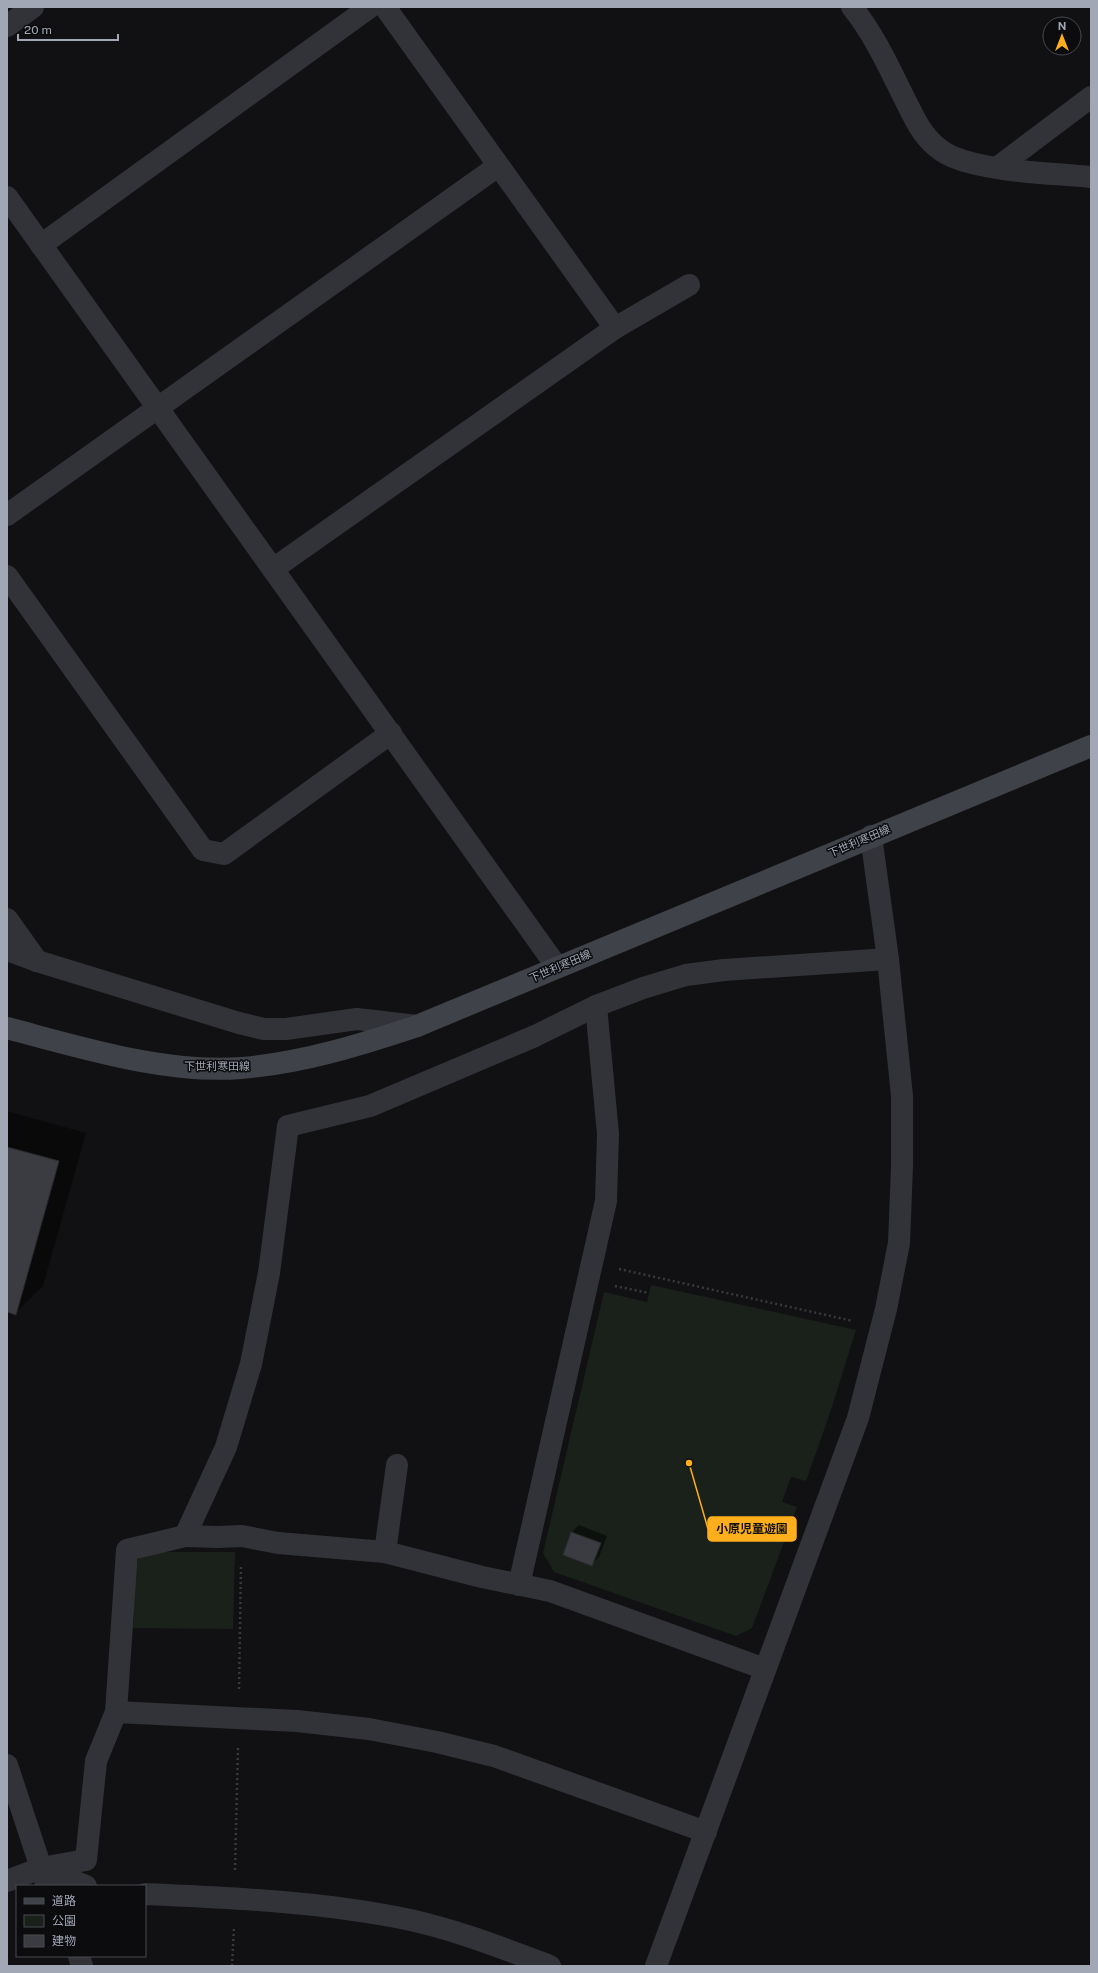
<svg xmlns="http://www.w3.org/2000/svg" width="1098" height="1973" viewBox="0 0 1098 1973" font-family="'Public Sans','Noto Sans JP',sans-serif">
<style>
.green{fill:#19211a}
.shadow{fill:#0007}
.building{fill:#3a3c41;stroke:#2b2b2f}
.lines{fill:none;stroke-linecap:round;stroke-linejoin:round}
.path{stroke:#373a3f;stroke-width:2.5;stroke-dasharray:2 3;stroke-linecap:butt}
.minor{stroke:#323338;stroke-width:22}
.tertiary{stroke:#323338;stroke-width:22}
.secondary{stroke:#3f4248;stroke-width:22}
.labels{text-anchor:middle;stroke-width:3;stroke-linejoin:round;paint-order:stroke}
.street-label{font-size:11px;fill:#a1a7b5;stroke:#0c0c0e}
.leader{fill:none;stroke:#ffae1c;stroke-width:1.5}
.callout-dot{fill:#ffae1c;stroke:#0c0c0e;stroke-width:1.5}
.callout{fill:#ffae1c;stroke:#ffae1c;stroke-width:1.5}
.callout-label{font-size:12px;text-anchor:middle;font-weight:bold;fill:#111}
</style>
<rect width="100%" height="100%" fill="#111113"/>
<g class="green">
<path d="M651 1285 856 1330 830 1413 806 1481 791 1477 782 1502 797 1507 752 1628 736 1636 554 1572 543 1553 604 1292 647 1302Z"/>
<path d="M150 1552H235L233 1629 133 1628 136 1563 143 1554Z"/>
</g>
<g class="shadow">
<path d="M7 1111 86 1133 43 1286 15 1313 7 1311Z"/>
<path d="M579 1525 607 1536 599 1557 592 1564 572 1532Z"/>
</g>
<g class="building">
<path d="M7 1147 59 1161 16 1315 7 1312Z"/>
<path d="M571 1532 601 1543 592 1566 563 1555Z"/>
</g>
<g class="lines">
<g class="path">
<path d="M619 1269 853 1321"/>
<path d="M615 1286 649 1293"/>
<path d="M239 1689 241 1564"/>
<path d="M235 1870 238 1747"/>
<path d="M232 1966 234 1927"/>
</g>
<g class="minor">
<path d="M385 7 615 328"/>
<path d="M852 7C880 42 895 82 916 121 924 136 937 150 953 157 989 172 1051 173 1091 177"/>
<path d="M7 26 33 7"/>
<path d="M998 167 1091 97"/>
<path d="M41 245 370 7"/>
<path d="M7 515 498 166"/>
<path d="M273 569 615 328 689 285"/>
<path d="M7 576 203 850 224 854 391 733"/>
<path d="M7 919 37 961"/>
<path d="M7 950 37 961 239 1023 264 1029H286L357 1019 417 1026"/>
<path d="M185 1536 218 1537 242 1536 278 1543 385 1552 482 1577 550 1591 765 1669"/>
<path d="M385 1552 397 1465"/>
<path d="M519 1585 606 1201 608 1134 596 1006"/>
<path d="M116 1712 297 1721 369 1729 437 1742 494 1756 706 1832"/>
<path d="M7 1765 47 1886"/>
<path d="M41 1868 86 1886"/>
<path d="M7 1881 41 1868 86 1860 96 1761 116 1712 127 1550 185 1536 226 1447 251 1364 269 1273 288 1126 370 1106 535 1036 596 1006 643 988 686 975 724 970 888 959"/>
<path d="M145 1894C229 1898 313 1901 396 1917 449 1927 500 1947 550 1966"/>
<path d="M79 1956 82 1966"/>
<path d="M656 1966 858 1418 886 1309 899 1243 902 1166V1096L888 959 871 836"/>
</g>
<path class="tertiary" d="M7 197 557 967"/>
<path class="secondary" d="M7 1028C80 1047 165 1074 241 1068 302 1063 360 1045 417 1026L1091 746"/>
</g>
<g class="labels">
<g class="street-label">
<text transform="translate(859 841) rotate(-23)" y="4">下世利寒田線</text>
<text transform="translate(560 966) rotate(-23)" y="4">下世利寒田線</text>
<text x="217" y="1070">下世利寒田線</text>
</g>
</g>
<path class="leader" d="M689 1463L708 1529"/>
<circle class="callout-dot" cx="689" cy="1463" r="4"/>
<rect class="callout" x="708" y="1517" width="88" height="24" rx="4"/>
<g class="callout-label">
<text x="752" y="1533">小原児童遊園</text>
</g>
<rect width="1098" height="1973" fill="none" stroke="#a1a7b5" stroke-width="16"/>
<rect x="16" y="1885" width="130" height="72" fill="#0c0c0e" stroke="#484a51"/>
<rect x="24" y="1898" width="20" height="6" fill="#3f4248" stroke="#484a51"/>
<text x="52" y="1905" font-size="12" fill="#a1a7b5">道路</text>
<rect x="24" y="1915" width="20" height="12" fill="#19211a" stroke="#484a51"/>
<text x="52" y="1925" font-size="12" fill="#a1a7b5">公園</text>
<rect x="24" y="1935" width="20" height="12" fill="#3a3c41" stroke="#484a51"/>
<text x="52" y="1945" font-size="12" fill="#a1a7b5">建物</text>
<g transform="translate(1062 36)"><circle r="19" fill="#0c0c0e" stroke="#484a51"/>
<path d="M0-3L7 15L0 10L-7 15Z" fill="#ffae1c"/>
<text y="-6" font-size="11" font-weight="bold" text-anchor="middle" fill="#a1a7b5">N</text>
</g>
<path d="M18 34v6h100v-6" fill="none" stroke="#a1a7b5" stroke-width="2"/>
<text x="24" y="34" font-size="12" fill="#a1a7b5" stroke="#0c0c0e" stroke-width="3" paint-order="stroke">20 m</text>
</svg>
